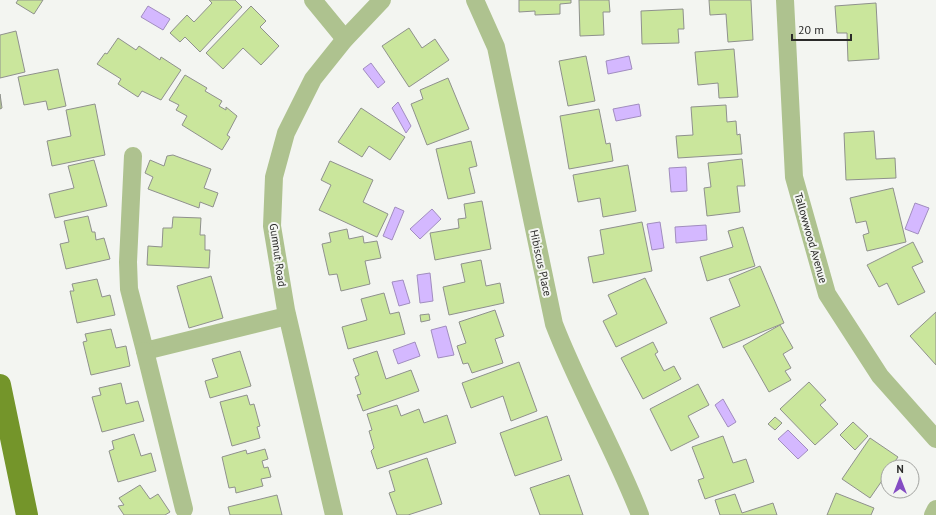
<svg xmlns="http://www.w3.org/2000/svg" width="936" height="515" viewBox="0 0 936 515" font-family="'PT Sans',sans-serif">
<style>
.water{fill:#d4b8ff;stroke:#a18dbf}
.building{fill:#cae69c;stroke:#8f918d}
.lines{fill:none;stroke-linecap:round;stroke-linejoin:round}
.minor{stroke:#aec28f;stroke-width:18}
.primary{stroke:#74952a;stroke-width:22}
.labels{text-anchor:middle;stroke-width:4;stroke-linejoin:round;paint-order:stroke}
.street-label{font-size:11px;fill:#2a2a29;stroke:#f3f5f1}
</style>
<rect width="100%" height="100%" fill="#f3f5f1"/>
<g class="water">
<path d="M148 6 170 19 163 30 141 17Z"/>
<path d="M629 56 632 69 608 74 606 61Z"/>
<path d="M371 63 385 82 378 88 363 69Z"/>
<path d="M398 102 411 126 406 133 392 108Z"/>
<path d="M639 104 641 116 616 121 613 109Z"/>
<path d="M686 167 687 191 671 192 669 168Z"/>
<path d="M915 203 929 208 918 234 905 229Z"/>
<path d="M395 207 404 211 392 240 383 236Z"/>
<path d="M432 209 441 219 420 239 410 229Z"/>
<path d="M660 222 664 248 652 250 647 224Z"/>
<path d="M706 225 707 240 676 243 675 227Z"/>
<path d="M430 273 433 301 420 303 417 275Z"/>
<path d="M403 280 410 303 399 306 392 282Z"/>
<path d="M446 326 454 355 438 358 431 330Z"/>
<path d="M415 342 420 356 398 364 393 350Z"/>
<path d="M723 399 736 422 728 427 715 405Z"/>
<path d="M788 430 808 450 798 459 778 439Z"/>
</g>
<g class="building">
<path d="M18 0H43L34 14 16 3Z"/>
<path d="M209 0H235L242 7 200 52 185 37 180 42 170 33 187 15 194 22 212 3Z"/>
<path d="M519 0H571V3L560 4V14L535 15V11L519 12Z"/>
<path d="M579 0H609L610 12H603L604 35 580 36Z"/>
<path d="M709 0H751L753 40 728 42 726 14 710 15Z"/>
<path d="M876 3 879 59 848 61 847 33H837L835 6Z"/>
<path d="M251 6 266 21 260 27 279 46 261 65 243 48 223 69 206 53Z"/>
<path d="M683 9 684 29H678L679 43 642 44 641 11Z"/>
<path d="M409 28 422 48 435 39 449 60 409 87 382 46Z"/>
<path d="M16 31 25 72 0 78V35Z"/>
<path d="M118 38 136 50 139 46 160 60 161 57 181 70 161 100 142 91 138 97 118 84 121 79 97 64 105 53 107 54Z"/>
<path d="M734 49 738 97 719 98 718 83 698 85 695 52Z"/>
<path d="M586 56 595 101 568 106 559 61Z"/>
<path d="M58 69 66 106 48 110 46 101 24 105 18 77Z"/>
<path d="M185 75 207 88 205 91 222 101 219 106 226 110V107L237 116 227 135 230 137 222 150 182 125 187 116 176 110 179 105 169 100Z"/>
<path d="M448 78 469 129 427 145 411 104 423 99 420 90Z"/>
<path d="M0 94 2 108 0 109Z"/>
<path d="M95 104 105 155 52 166 47 141 71 136 66 110Z"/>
<path d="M726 105 727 122 736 121 737 135 740 134 742 154 678 158 676 136 693 135 691 107Z"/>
<path d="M361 108 405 137 390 160 369 146 362 157 338 142Z"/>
<path d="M599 109 606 144 610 143 613 161 569 169 560 116Z"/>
<path d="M874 131 876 159 895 158 896 178 846 180 844 133Z"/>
<path d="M471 141 477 166 469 168 475 193 448 199 436 149Z"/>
<path d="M173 155 211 169 204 188 218 193 213 207 200 202 199 208 148 189 153 177 145 173 150 160 164 166 167 156Z"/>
<path d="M742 159 745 186H737L740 212 707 216 704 188 711 187 708 163Z"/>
<path d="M94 160 107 206 55 218 49 194 74 188 68 166Z"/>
<path d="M330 161 373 180 363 202 388 214 377 237 319 210 331 185 321 180Z"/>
<path d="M628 165 636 211 603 217 600 198 578 202 573 175Z"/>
<path d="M893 188 906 242 867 251 863 235 869 233 866 221 856 223 850 198Z"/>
<path d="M482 201 491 249 435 260 430 233 459 228 458 219 466 218 464 204Z"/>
<path d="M88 216 92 232H95L96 240 104 238 110 259 66 269 60 244 69 242 64 221Z"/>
<path d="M173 217 201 218 200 235H205V250H210L209 268 147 265 148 246 162 247 163 228H172Z"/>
<path d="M642 222 652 271 593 283 588 257 604 254 600 230Z"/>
<path d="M743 227 755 266 707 281 700 257 733 247 728 231Z"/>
<path d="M347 229 349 239 363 236 364 243 377 241 381 258 365 261 370 284 341 291 337 274 329 275 322 244 331 242 329 233Z"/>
<path d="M913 242 923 262 912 267 925 292 898 305 887 283 879 287 867 265Z"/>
<path d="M481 260 486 286 500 283 504 303 449 315 443 287 465 282 461 264Z"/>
<path d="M760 266 784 323 723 348 710 318 740 306 729 279Z"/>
<path d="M211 276 223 318 189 328 177 286Z"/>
<path d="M645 278 667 323 616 347 603 321 617 314 608 295Z"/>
<path d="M97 279 102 297 110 295 115 315 77 323 70 291H74L72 284Z"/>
<path d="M384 293 390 314 399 312 405 334 348 349 342 327 367 320 361 299Z"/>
<path d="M495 310 504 336 495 339 503 363 472 373 468 363 463 364 457 346 466 343 459 322Z"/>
<path d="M936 312V365L910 336Z"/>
<path d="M429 314 430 320 421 322 420 315Z"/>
<path d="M780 325 793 348 783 354 791 368 785 371 791 380 769 392 743 346Z"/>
<path d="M111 329 116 348 126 346 130 366 91 375 83 342 87 341 85 334Z"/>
<path d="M653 342 658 352 655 354 664 371 674 366 681 379 643 399 621 358Z"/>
<path d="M240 351 251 386 210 398 205 381 218 377 212 359Z"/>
<path d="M377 351 386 379 411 370 419 391 363 411 357 395 361 394 355 377 359 375 353 359Z"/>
<path d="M519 362 537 411 511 421 503 396 471 408 462 383Z"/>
<path d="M809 382 826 400 820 405 838 424 815 445 780 409Z"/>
<path d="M121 383 126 404 138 401 144 421 102 432 92 397 101 395 99 388Z"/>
<path d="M698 384 709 405 688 416 699 437 671 451 650 409Z"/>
<path d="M247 395 250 405 254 404 260 426 257 427 260 438 232 446 220 402Z"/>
<path d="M397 405 401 416 419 409 424 423 447 415 456 443 377 469 371 451 374 448 369 431 372 430 367 414Z"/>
<path d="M547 416 562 460 515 476 500 433Z"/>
<path d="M775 417 782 423 775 430 768 424Z"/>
<path d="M853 422 868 436 855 450 840 435Z"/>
<path d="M134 434 141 456 151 453 156 471 118 482 109 451 114 449 112 441Z"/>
<path d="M723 436 733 463 746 459 754 482 705 499 698 480 704 478 692 447Z"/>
<path d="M870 438 898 457 891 467H888V472L870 498 842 479Z"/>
<path d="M265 449 268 459 262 461 264 468 268 467 271 477 261 479 263 486 236 493 235 487 229 488 222 457 246 450 247 454Z"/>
<path d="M427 458 442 504 408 515H397L389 493 395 491 389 471Z"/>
<path d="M569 475 583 515H540L530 488Z"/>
<path d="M140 485 150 499 158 494 170 512 165 515H124L118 506 124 505 119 498Z"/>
<path d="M836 493 874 508 871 515H827Z"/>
<path d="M735 494 742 513 773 503 777 515H720L715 500Z"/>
<path d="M277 495 282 515H230L228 507Z"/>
</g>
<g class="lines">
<g class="minor">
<path d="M313 0 345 39"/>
<path d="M475 0 496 47 554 324C579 389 615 450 640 515"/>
<path d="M785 0 794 177 827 294 880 376 936 439"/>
<path d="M133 156 128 262 129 289 145 351 287 316"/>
<path d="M145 351 184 509"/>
<path d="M334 515 286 310 272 226 274 177 286 133 313 79 345 39 382 0"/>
<path d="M933 515 936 509"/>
</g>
<path class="primary" d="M0 385 27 515"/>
</g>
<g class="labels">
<g class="street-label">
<text transform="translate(811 238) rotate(74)" y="4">Tallowwood Avenue</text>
<text transform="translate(278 255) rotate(82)" y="4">Gumnut Road</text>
<text transform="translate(541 263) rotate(78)" y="4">Hibiscus Place</text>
</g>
</g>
<g transform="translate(900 479)"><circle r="19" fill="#f3f5f1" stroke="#a3a4a1"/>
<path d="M0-3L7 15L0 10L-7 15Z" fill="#844cc3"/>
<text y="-6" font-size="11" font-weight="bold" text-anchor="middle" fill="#2a2a29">N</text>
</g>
<path d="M792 34v6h59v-6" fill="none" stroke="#2a2a29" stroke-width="2"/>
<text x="798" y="34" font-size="12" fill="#2a2a29" stroke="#f3f5f1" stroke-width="3" paint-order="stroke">20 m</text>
</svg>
